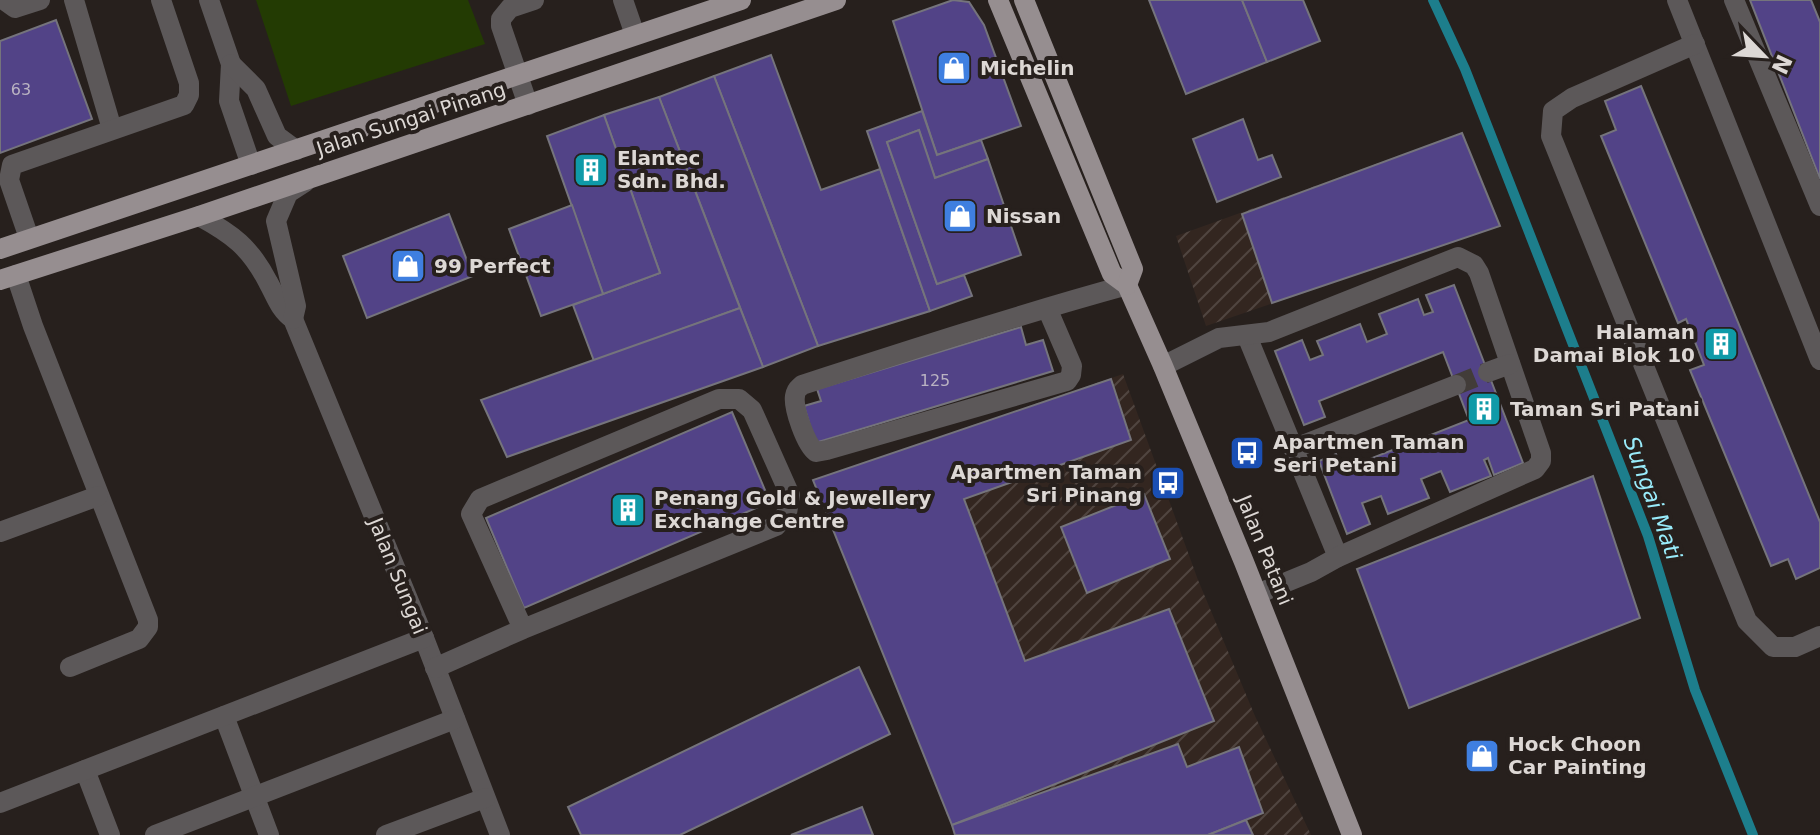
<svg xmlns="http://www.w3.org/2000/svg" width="1820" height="835" viewBox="0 0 1820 835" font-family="'DejaVu Sans',sans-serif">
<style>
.industrial{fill:url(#industrial-furrows)}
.green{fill:#233b03}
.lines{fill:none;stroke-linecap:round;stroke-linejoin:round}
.stream{stroke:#1d7e8c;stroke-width:10}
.building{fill:#524387;stroke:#75747c;stroke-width:2}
.minor-tunnel{stroke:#423c39;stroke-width:20;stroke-dasharray:20 10;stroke-linecap:butt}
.minor{stroke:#5c5859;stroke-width:20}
.major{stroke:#968e90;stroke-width:20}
.labels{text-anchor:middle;stroke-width:8;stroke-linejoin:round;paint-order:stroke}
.number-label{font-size:16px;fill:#bab3c2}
.poi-label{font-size:20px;font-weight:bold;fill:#ddd8d5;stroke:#27201d;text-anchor:start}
.street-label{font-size:20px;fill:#ddd8d5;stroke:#27201d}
.water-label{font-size:22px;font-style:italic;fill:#99ecfb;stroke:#27201d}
</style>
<defs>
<pattern id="industrial-furrows" width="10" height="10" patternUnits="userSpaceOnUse" patternTransform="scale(2)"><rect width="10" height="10" fill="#332620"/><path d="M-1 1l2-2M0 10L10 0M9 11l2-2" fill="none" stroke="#504540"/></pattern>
</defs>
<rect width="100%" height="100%" fill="#27201d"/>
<g class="industrial">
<path d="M1462 133 1500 226 1206 326 1176 236Z"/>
<path d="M1123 374 1198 580 1255 716 1311 835H955L813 480Z"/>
</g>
<path class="green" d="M256 0H468L485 44 291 106Z"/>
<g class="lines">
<path class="stream" d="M1433 0 1465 69 1648 536 1695 690 1753 835"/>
</g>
<g class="building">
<path d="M953 0 969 2 984 25 1021 126 937 155 893 21Z"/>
<path d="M1149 0H1242L1267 62 1186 94Z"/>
<path d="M1242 0H1303L1320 41 1267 62Z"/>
<path d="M1750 0H1811L1820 22V179Z"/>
<path d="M56 20 92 119 0 153V41Z"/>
<path d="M771 55 821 190 880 169 930 311 818 346 714 76Z"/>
<path d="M714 76 818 346 763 367 659 97Z"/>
<path d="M1641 86 1820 522V568L1796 579 1788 559 1771 566 1690 370 1704 365 1686 319 1678 323 1601 136 1616 130 1605 101Z"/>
<path d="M659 97 740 308 594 361 573 305 660 273 604 115Z"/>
<path d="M922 111 937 155 981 140 988 159 935 178 919 130 887 142 937 284 964 275 972 296 930 311 867 131Z"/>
<path d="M604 115 660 273 603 294 547 136Z"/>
<path d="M1243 119 1258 160 1272 155 1281 177 1217 202 1193 139Z"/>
<path d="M919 130 935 178 988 159 1021 255 937 284 887 142Z"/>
<path d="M1462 133 1500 226 1272 303 1242 214Z"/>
<path d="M572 205 603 294 541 316 509 229Z"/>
<path d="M449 214 473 276 367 318 343 256Z"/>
<path d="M1454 285 1523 463 1494 475 1488 458 1484 460 1491 476 1450 492 1441 471 1421 479 1429 498 1388 514 1381 496 1362 503 1370 524 1347 534 1319 461 1336 454 1342 470 1469 420 1443 352 1319 401 1325 417 1304 425 1275 351 1302 340 1310 360 1323 355 1317 341 1360 324 1367 342 1387 334 1379 314 1418 299 1424 315 1433 312 1426 295Z"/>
<path d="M740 308 763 367 507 457 481 400Z"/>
<path d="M1021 327 1026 345 1043 340 1053 371 815 443 804 406 821 401 817 389Z"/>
<path d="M1111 379 1131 440 964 499 1025 661 1169 609 1214 721 952 825 813 480Z"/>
<path d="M732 412 770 502 524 608 486 518Z"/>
<path d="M1593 476 1640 618 1409 708 1357 569Z"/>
<path d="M1144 494 1170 559 1087 593 1061 527Z"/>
<path d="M859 667 890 734 680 835H581L568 807Z"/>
<path d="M1178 744 1187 767 1239 747 1263 813 1208 835H955L952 825Z"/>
<path d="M862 807 873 835H791Z"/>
<path d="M1246 820 1253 835H1208Z"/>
</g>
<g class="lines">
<path class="minor-tunnel" d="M1456 385 1488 372"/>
<g class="minor">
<path d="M4 0 15 8 40 0"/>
<path d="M74 0 112 129"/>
<path d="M209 0 231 64 229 101 251 165"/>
<path d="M623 0 633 29 632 36"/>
<path d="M1677 0 1820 360"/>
<path d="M1734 0 1820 206"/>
<path d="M1695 44 1572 98 1553 111 1551 136 1747 621 1773 647H1795L1820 636"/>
<path d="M231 64 256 89 277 136 296 150"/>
<path d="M528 105 501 26V19L510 8 534 0"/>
<path d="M199 216C232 234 250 247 268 282 276 296 279 309 293 319L424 638 500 835"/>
<path d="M29 238 9 180 12 165 184 105 189 95V83L161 0"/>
<path d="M16 275 33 326 148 620V627L139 639 70 667"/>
<path d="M1047 308 1072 366 1071 375 1067 381 827 450 816 452C806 445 793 408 795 396 796 389 798 389 802 385 910 350 1018 315 1127 285"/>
<path d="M293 319 296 306 276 221 288 193 305 182"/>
<path d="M1247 336 1338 557"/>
<path d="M1163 366 1219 338 1269 332 1458 257 1474 265 1479 273 1541 453V461L1535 469 1338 557 1311 572 1257 594"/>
<path d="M1488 372 1510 364"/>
<path d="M1295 448 1456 385"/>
<path d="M0 532 98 496"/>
<path d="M435 668 523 629 776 526 787 513 790 495 752 410 739 399H719L480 499 471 514 523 629"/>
<path d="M224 716 269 835"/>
<path d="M85 770 110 835"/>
<path d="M0 803 424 638"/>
<path d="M155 835 455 719"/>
<path d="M386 835 485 798"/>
</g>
<g class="major">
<path d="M998 0 1112 274 1127 285 1163 366 1244 562 1352 835"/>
<path d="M1024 0 1133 269 1127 285"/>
<path d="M0 249 741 0"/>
<path d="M0 280 199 216 836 0"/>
</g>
</g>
<defs>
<g id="shop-square" transform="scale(1.8)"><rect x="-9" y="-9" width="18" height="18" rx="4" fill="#3f7fe0" stroke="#27201d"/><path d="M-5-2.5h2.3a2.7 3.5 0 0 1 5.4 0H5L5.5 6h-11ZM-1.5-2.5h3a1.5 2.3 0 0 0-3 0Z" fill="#fff"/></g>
<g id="building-square" transform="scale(1.8)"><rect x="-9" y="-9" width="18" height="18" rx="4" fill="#0f9aa8" stroke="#27201d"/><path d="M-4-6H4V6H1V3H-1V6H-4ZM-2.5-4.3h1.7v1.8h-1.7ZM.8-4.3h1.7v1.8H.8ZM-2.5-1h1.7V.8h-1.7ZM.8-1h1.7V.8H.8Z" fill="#fff"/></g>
<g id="bus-square" transform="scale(1.8)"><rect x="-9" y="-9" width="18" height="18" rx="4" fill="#1a4fb4" stroke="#27201d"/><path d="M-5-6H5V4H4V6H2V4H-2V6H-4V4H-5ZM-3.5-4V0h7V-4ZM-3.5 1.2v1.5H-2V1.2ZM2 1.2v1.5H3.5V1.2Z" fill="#fff"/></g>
</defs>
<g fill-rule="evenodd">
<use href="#shop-square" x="954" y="68"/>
<use href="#building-square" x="591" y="170"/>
<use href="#shop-square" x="960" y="216"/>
<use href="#shop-square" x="408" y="266"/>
<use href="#building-square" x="1721" y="344"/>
<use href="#building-square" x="1484" y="409"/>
<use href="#bus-square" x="1247" y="453"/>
<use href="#bus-square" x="1168" y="483"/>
<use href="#building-square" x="628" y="510"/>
<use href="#shop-square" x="1482" y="756"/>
</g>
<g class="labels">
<g class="number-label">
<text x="21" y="95">63</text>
<text x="935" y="386">125</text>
</g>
<g class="poi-label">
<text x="980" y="75">Michelin</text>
<text x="617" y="165">Elantec<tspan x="617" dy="23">Sdn. Bhd.</tspan></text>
<text x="986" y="223">Nissan</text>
<text x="434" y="273">99 Perfect</text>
<text x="1695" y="339" text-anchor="end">Halaman<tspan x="1695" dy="23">Damai Blok 10</tspan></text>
<text x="1510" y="416">Taman Sri Patani</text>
<text x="1273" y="449">Apartmen Taman<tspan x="1273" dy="23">Seri Petani</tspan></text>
<text x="1142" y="479" text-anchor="end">Apartmen Taman<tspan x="1142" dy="23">Sri Pinang</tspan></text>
<text x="654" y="505">Penang Gold &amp; Jewellery<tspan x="654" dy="23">Exchange Centre</tspan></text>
<text x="1508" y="751">Hock Choon<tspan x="1508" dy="23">Car Painting</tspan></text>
</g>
<g class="street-label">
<text transform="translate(411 119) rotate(-18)" y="7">Jalan Sungai Pinang</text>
<text transform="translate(1265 550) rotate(68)" y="7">Jalan Patani</text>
<text transform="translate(398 576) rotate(68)" y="7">Jalan Sungai</text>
</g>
<g class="water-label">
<text transform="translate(1653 498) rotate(70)" y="8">Sungai Mati</text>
</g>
</g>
<g transform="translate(1764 56) rotate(115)" stroke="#27201d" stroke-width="6" paint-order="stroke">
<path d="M0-6L14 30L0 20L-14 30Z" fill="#ddd8d5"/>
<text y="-12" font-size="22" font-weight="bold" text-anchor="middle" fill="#ddd8d5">N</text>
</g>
</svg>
